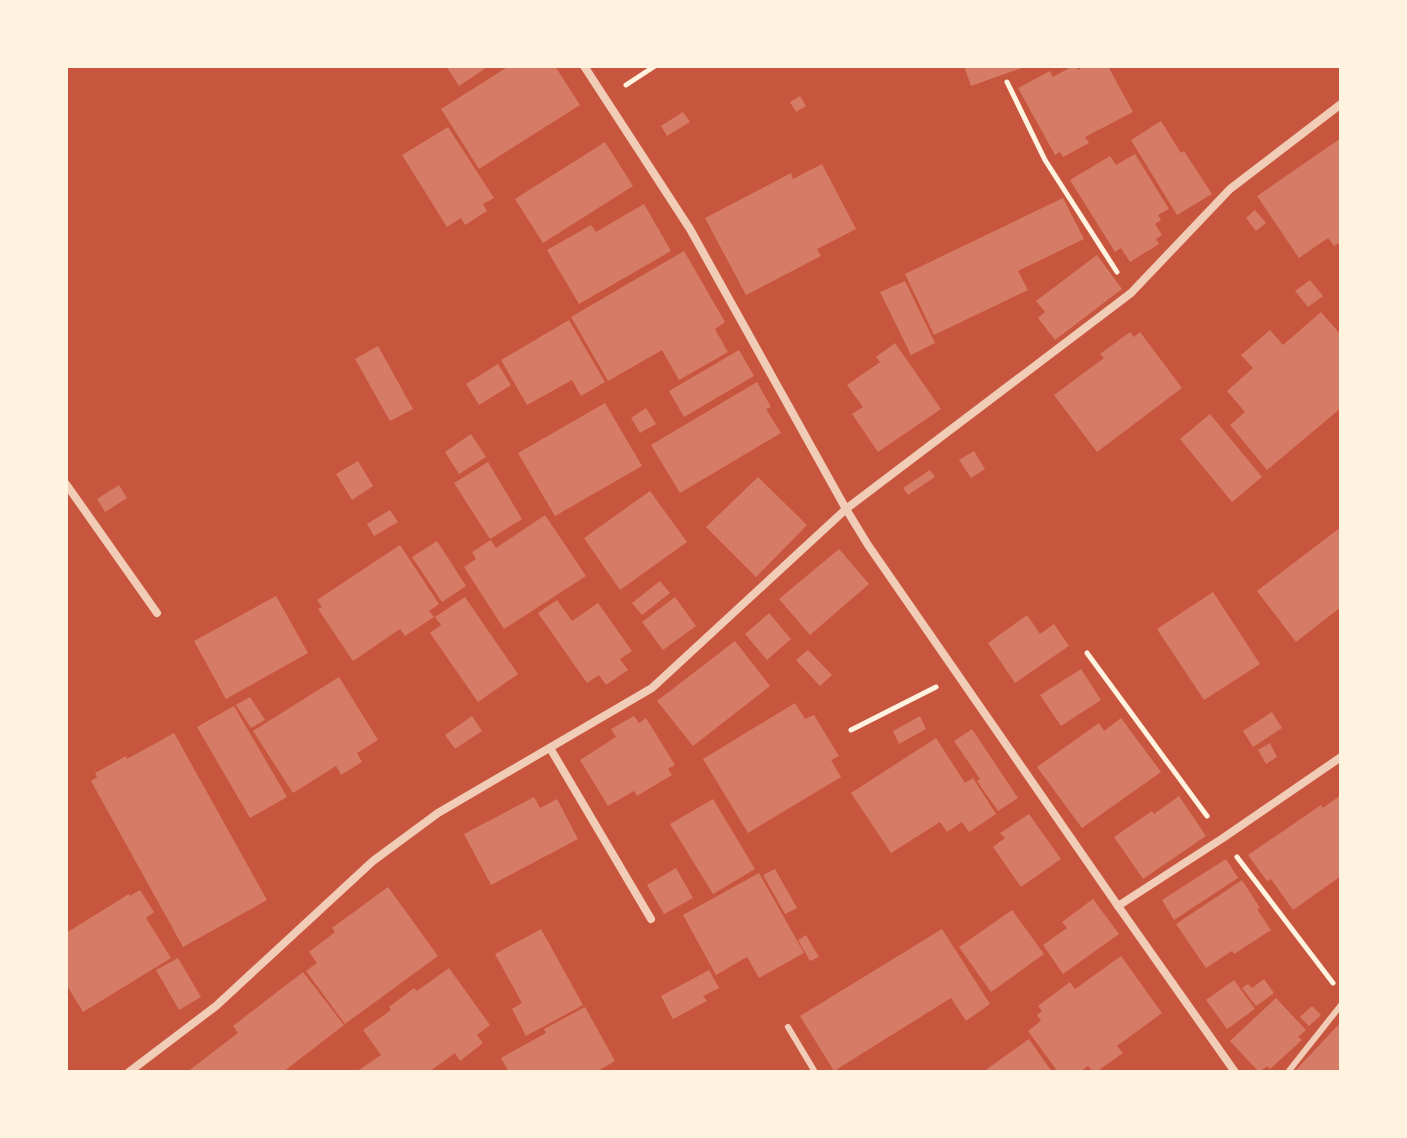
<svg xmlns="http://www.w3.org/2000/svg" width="1407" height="1138" viewBox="0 0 1407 1138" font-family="Quicksand,sans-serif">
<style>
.building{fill:#d67c66}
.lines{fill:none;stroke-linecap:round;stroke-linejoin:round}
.path{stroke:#fff3e0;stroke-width:5}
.service{stroke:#f1ccb7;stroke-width:6}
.minor{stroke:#f1ccb7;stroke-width:8}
</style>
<rect width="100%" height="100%" fill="#c8553d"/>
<g class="building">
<path d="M446 66H489L459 86Z"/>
<path d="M509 66H555L580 105 479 169 441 109Z"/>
<path d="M964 66H1027L971 86Z"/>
<path d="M1073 66H1076L1078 70 1085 66H1108L1133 112 1085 137 1089 143 1063 157 1060 152 1055 155 1018 88 1050 71 1053 77Z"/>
<path d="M800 96 806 106 796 112 790 102Z"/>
<path d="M683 112 690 122 667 136 661 126Z"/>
<path d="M1161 121 1181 153 1184 151 1212 194 1177 215 1131 140Z"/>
<path d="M448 127 494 198 483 204 487 211 465 225 461 218 447 227 402 155Z"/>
<path d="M1341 138V242L1334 246 1328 238 1299 258 1257 196Z"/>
<path d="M605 142 633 186 543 243 515 199Z"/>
<path d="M1135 154 1169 209 1158 215 1161 220 1155 224 1162 235 1156 239 1159 244 1130 262 1121 248 1115 252 1070 180 1110 156 1116 165Z"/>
<path d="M822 164 856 229 817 249 821 256 746 295 705 218 791 173 793 179Z"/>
<path d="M1063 198 1084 239 1018 271 1028 290 934 335 905 274Z"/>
<path d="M644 204 671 251 579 304 547 250 591 225 596 232Z"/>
<path d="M1255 210 1266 223 1256 231 1246 218Z"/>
<path d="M684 251 725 322 715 329 728 352 679 380 662 350 608 381 571 317Z"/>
<path d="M1097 255 1122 289 1055 340 1038 318 1045 312 1036 301Z"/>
<path d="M1310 280 1323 296 1308 307 1295 291Z"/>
<path d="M905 281 935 343 911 355 880 292Z"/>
<path d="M1321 312 1341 335V408L1267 470 1230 425 1245 412 1227 391 1253 368 1241 355 1270 330 1283 345Z"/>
<path d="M569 320 605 382 581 396 572 380 527 405 501 360Z"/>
<path d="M1130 332 1134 337 1140 332 1182 388 1097 452 1054 395 1104 358 1100 354Z"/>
<path d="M895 343 941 409 878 452 852 414 863 407 847 385 880 362 876 357Z"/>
<path d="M378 346 413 409 390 421 355 359Z"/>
<path d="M739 350 754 376 684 417 669 391Z"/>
<path d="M498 364 511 385 479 405 466 384Z"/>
<path d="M757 382 771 407 766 409 781 433 680 493 651 445Z"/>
<path d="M605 403 642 466 555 516 518 453Z"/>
<path d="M646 408 656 424 640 433 631 418Z"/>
<path d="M1210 414 1262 477 1232 502 1180 439Z"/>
<path d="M471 434 486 457 459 474 445 452Z"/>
<path d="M974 451 985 469 971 478 959 460Z"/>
<path d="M358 461 373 486 352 500 336 474Z"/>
<path d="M488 462 522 519 490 539 454 483Z"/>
<path d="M930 470 935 477 908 495 903 488Z"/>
<path d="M758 477 807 525 756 577 706 527Z"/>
<path d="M119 485 127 498 105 512 97 499Z"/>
<path d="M650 491 687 542 620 590 584 538Z"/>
<path d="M390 510 398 522 374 536 367 524Z"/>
<path d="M545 515 586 576 504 629 464 567 476 559 472 552 491 540 496 548Z"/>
<path d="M1341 527V607L1296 642 1257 591Z"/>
<path d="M437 541 466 586 442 602 412 557Z"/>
<path d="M400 545 439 604 429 611 434 617 405 636 400 629 353 661 318 609 322 607 317 600Z"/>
<path d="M839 549 869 584 810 635 779 599Z"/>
<path d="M660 581 670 593 642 615 632 603Z"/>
<path d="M1213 592 1260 664 1204 700 1157 629Z"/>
<path d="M276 596 308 653 226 699 194 641Z"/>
<path d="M465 597 518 674 478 702 430 633 441 625 435 617Z"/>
<path d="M675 597 696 626 663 650 642 622Z"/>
<path d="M557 600 572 621 598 603 632 651 620 659 628 670 606 685 599 675 587 683 538 613Z"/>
<path d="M769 613 791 639 767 660 745 634Z"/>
<path d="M1027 615 1040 634 1054 624 1069 646 1015 683 988 643Z"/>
<path d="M735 641 770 686 693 746 657 701Z"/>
<path d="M808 650 832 675 820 686 796 660Z"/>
<path d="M1081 669 1101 700 1061 726 1040 695Z"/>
<path d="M339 677 378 740 357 753 362 762 341 775 336 766 293 793 253 731Z"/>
<path d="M250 697 265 720 251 728 236 705Z"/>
<path d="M795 703 805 719 814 715 839 756 831 760 841 777 748 833 703 759Z"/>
<path d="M234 706 287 797 250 818 197 727Z"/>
<path d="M1272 712 1282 728 1253 747 1243 731Z"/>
<path d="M472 716 482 731 455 749 445 735Z"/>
<path d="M634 716 639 723 646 718 675 765 668 769 672 775 637 796 634 791 608 806 580 760 616 737 611 729Z"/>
<path d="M920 716 926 729 899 744 893 731Z"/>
<path d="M1121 718 1161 772 1082 828 1037 767 1099 723 1104 731Z"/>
<path d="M972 729 1018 798 998 811 977 781 980 779 954 741Z"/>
<path d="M174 733 267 900 183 947 91 781 97 777 95 773 126 756 127 759Z"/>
<path d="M936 738 965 783 973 778 996 814 969 832 962 822 947 832 940 822 891 853 851 793Z"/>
<path d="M1270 743 1277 757 1266 764 1258 750Z"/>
<path d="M1341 795V876L1293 910 1271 879 1267 881 1248 855 1321 805 1323 808Z"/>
<path d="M1179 796 1206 836 1143 879 1114 837 1152 811 1154 814Z"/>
<path d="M534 797 540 808 557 799 578 839 491 885 464 834Z"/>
<path d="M713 799 755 869 713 894 670 824Z"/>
<path d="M1029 814 1061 859 1021 887 993 847 1005 838 1000 833Z"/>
<path d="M1226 859 1238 878 1174 920 1162 900Z"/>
<path d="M676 868 693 898 664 914 647 885Z"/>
<path d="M775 869 797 908 785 914 763 875Z"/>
<path d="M759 873 804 953 759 978 747 957 716 975 683 915Z"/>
<path d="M1242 880 1260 908 1257 909 1271 930 1234 954 1232 951 1206 968 1176 924Z"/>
<path d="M388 887 438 956 345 1024 306 971 317 963 309 952 335 932 332 928Z"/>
<path d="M140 890 154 912 146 918 171 958 83 1012 66 984V933L129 894 130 896Z"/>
<path d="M1093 899 1119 934 1063 974 1043 945 1067 928 1062 922Z"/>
<path d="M1012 910 1044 954 991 992 959 947Z"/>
<path d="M541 929 583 1005 526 1036 512 1009 522 1003 495 954Z"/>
<path d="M942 929 990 1004 966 1021 951 998 834 1071 800 1016Z"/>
<path d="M806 935 819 957 810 961 798 940Z"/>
<path d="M1121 956 1162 1013 1117 1046 1123 1053 1096 1072H1093L1088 1066 1080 1072H1058L1028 1031 1041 1021 1037 1015 1042 1011 1038 1006 1070 982 1075 989Z"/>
<path d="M178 958 201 997 179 1010 156 970Z"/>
<path d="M449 968 490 1025 477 1035 483 1043 460 1061 455 1053 429 1072H356L381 1055 363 1030 391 1010 389 1007 414 988 417 991Z"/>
<path d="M709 970 719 988 703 996 707 1001 673 1019 661 996Z"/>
<path d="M303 972 344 1025 283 1072H187L238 1033 233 1026Z"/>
<path d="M1264 979 1274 993 1256 1006 1242 988 1248 984 1252 988Z"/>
<path d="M1234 980 1255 1009 1227 1029 1206 1000Z"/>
<path d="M1276 998 1306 1030 1298 1037 1302 1040 1270 1069 1267 1066 1259 1072 1230 1041Z"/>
<path d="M1312 1006 1321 1015 1309 1026 1300 1017Z"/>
<path d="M585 1007 615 1061 596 1072H509L501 1058 546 1033 544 1029Z"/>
<path d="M1341 1022V1072H1294Z"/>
<path d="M1029 1039 1052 1072H989L987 1069Z"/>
</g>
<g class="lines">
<g class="path">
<path d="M1007 82 1045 160 1117 272"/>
<path d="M626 85 655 66"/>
<path d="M1087 653 1207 816"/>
<path d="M851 730 936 687"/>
<path d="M1237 857 1333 983"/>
</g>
<g class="service">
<path d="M788 1027 815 1072"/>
<path d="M1288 1072 1341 1005"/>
</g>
<g class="minor">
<path d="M584 66 690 229 846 509 868 545 1118 906 1235 1072"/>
<path d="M66 484 157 613"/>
<path d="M550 748 651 919"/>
<path d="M1118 906 1223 838 1341 757"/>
<path d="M129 1072 216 1006 373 861 438 813 652 688 846 509 1131 293 1230 189 1341 104"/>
</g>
</g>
<rect width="1407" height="1138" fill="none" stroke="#fff3e0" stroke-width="136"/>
</svg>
